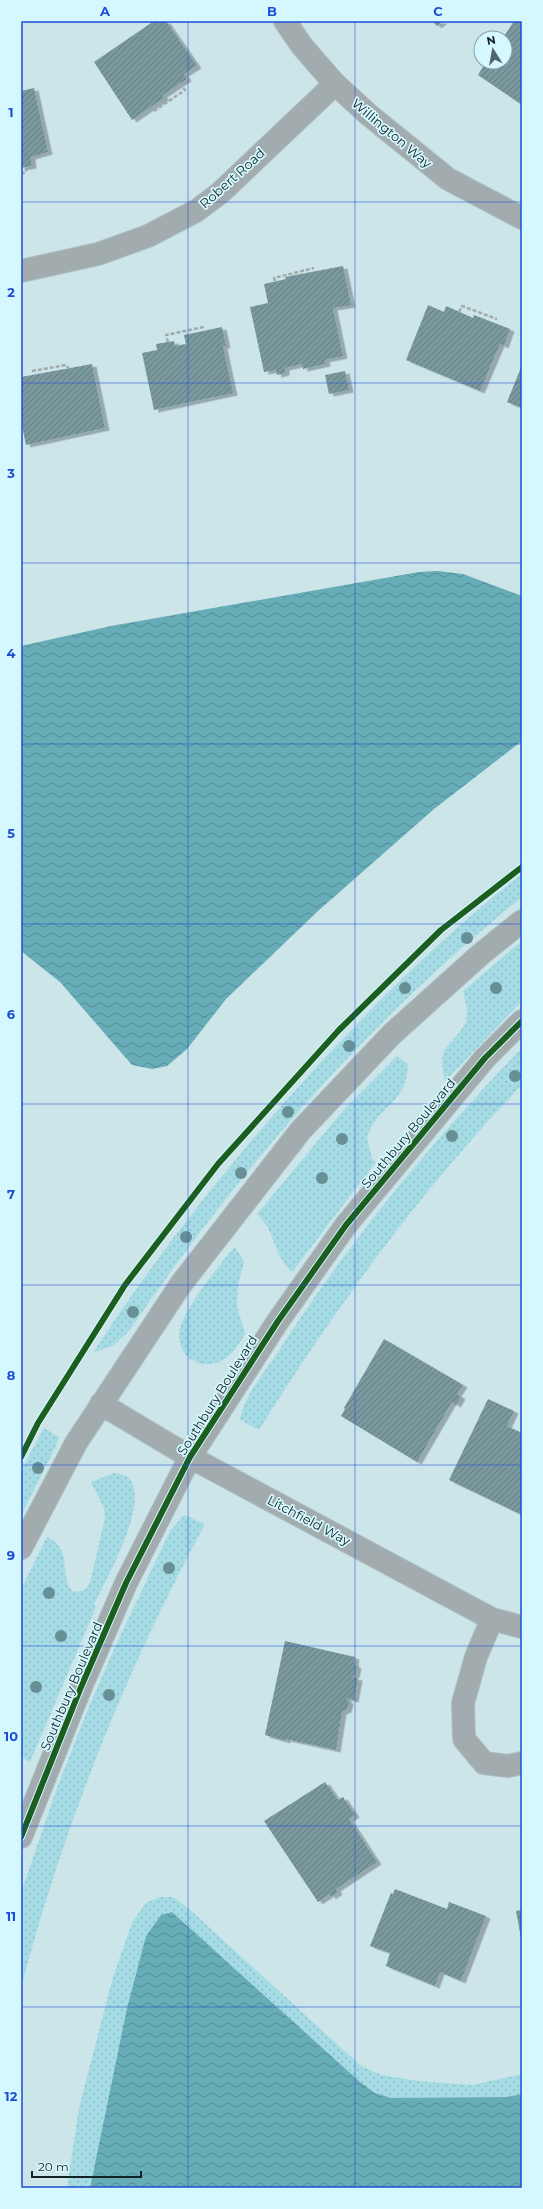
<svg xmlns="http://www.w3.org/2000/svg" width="543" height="2209" viewBox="0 0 543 2209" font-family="Montserrat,sans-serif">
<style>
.green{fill:url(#green-dots)}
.water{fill:url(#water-waves)}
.building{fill:url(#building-hatch);filter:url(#shadow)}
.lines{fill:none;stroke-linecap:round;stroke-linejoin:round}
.street-casing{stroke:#adc0c3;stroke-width:24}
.path{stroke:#a0abad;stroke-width:2.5;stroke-dasharray:4 2;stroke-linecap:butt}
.street{stroke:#a2acae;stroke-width:22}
.cycleway-casing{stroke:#d5f8ff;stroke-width:8}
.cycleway{stroke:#1b5e20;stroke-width:6}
.tree{fill:#679096}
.grid{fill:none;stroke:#1d4ed8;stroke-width:1;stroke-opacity:0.55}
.labels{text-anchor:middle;stroke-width:3.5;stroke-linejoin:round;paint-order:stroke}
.street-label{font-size:13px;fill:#122326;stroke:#d5f8ff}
.neatline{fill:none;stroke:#1d4ed8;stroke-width:1.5}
.grid-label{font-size:13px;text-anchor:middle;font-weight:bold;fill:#1d4ed8}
</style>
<defs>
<pattern id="green-dots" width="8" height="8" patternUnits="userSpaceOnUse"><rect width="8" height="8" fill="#a5dbe4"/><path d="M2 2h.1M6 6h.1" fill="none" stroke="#8dbcc3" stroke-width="1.8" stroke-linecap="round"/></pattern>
<pattern id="water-waves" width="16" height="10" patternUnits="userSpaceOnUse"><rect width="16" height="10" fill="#66adb8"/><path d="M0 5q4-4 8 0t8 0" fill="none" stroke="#538c95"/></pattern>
<pattern id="building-hatch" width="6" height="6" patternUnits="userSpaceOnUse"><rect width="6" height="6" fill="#7a999e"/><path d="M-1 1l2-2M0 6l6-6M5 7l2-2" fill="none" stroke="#637c81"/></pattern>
<filter id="shadow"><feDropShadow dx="4.5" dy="2.5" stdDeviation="0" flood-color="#0004"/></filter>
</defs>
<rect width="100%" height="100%" fill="#cce5e9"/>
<g class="green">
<path d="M522 874V897C367 1022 241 1167 129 1331L114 1345 93 1353C157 1254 230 1162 310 1074 376 1002 445 934 522 874Z"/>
<path d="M522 941V1001L445 1081C436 1044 450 1049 466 1023L467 1008 463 991Z"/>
<path d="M522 1048V1085C421 1190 336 1307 259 1430L240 1420C244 1395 265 1372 278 1352 348 1243 432 1141 522 1048Z"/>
<path d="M397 1056 408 1064C407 1104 379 1104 367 1137L372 1159 376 1162 292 1272C273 1255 276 1231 257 1214L346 1107Z"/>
<path d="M235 1247 244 1262 238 1285 237 1306 245 1334C239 1344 232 1356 221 1361 201 1371 178 1357 179 1334 180 1314 220 1263 235 1247Z"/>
<path d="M44 1428 59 1437 56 1446 21 1515V1471Z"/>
<path d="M114 1473C118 1474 123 1474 126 1476 155 1495 104 1583 94 1605L96 1607 30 1762 21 1757V1589L47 1537C74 1550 58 1572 72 1591 81 1593 85 1590 90 1583L105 1518 104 1508 91 1482Z"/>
<path d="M184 1515 205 1524C125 1672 64 1825 21 1988V1893L57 1788 88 1709 116 1645 170 1531Z"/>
<path d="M160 1897H173L189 1909 361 2066 382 2075 418 2081 472 2085 522 2074V2094L507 2097 391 2098 375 2093 360 2082 171 1912 161 1916 146 1936 127 2008 90 2188H67L79 2108 113 1977 132 1923 146 1903Z"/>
</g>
<g class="water">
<path d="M438 571 463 574 522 596V741L434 809 318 911 226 999 187 1049 167 1066 152 1069 132 1065 60 982 21 951V646L111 626 419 572Z"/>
<path d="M172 1912 360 2082 375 2093 391 2098 507 2097 522 2094V2188H90L127 2008 146 1936 161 1915Z"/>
</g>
<g class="building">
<path d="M154 21H166L197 66 184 74 187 79 163 95 164 98 132 120 94 62Z"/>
<path d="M432 21H443L437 26Z"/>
<path d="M514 21H522V105L478 75 486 62H505V38H503Z"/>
<path d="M34 88 48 152 31 157 32 166 21 168V91Z"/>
<path d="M343 266 351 305 333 308 343 356 325 360 326 364 303 369 302 364 285 368V373L277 375 276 370 264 372 250 307 268 303 264 284 286 279 285 277Z"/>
<path d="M428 305 444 312 446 306 473 318 474 315 510 329 504 346 500 344 480 391 406 360Z"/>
<path d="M222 327 226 346H223L233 393 154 410 142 353 157 350 156 344 174 341 175 346 186 344 184 335Z"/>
<path d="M92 364 105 428 26 445 21 421V377Z"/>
<path d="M522 365V408L507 402Z"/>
<path d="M345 371 349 390 329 394 325 375Z"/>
<path d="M384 1339 463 1385 457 1394 461 1397 456 1405 452 1402 417 1462 341 1416 345 1409 344 1408Z"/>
<path d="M488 1399 514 1411 507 1426 522 1433V1515L449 1480Z"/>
<path d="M285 1641 355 1657 354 1663 357 1667 355 1675 351 1677 358 1678 354 1700 346 1698 349 1702 347 1710 342 1712 336 1750 286 1739V1741L265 1735Z"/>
<path d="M325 1782 338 1800 343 1797 355 1815 349 1819 377 1862 336 1889 338 1892 331 1897 330 1894 318 1902 264 1821Z"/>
<path d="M395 1889 447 1909 449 1902 486 1916 461 1981 440 1972 435 1986 386 1966 390 1953 370 1946 391 1893 393 1894Z"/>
<path d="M522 1910V1938H521L516 1911Z"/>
</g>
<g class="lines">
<g class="street-casing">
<g id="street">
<path d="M285 21 302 46 335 84 369 115 448 179 522 218"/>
<path d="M21 271 98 254 148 236 196 211 220 193 335 84"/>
<path d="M101 1404 190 1457 492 1619 522 1627"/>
<path d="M21 1548 76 1443 181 1284 301 1130 392 1034 481 954 522 921"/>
<path d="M492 1619 476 1657 463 1703 464 1739 484 1763 508 1766 522 1763"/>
<path d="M21 1837 81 1687 126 1583 190 1457 278 1321 346 1225 485 1058 522 1021"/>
</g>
</g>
<g class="path">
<path d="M154 111 185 90 179 84"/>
<path d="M21 174 26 172V167"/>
<path d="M275 281 274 278 314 268"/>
<path d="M459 312 462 306 497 319"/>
<path d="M168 342 166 335 204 327"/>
<path d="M32 371 66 365 69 369"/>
</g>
<use href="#street" class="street"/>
<g class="cycleway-casing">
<g id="cycleway">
<path d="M21 1457 38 1423 125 1285 218 1164 339 1030 441 930 522 867"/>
<path d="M21 1837 81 1687 126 1583 190 1457 278 1321 346 1225 485 1058 522 1021"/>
</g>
</g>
<use href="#cycleway" class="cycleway"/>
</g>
<g class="tree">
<circle cx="467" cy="938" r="6"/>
<circle cx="405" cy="988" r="6"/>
<circle cx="496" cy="988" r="6"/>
<circle cx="349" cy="1046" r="6"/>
<circle cx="515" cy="1076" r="6"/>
<circle cx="288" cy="1112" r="6"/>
<circle cx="452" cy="1136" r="6"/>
<circle cx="342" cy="1139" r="6"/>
<circle cx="241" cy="1173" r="6"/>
<circle cx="322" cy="1178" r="6"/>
<circle cx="186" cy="1237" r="6"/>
<circle cx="133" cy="1312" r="6"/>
<circle cx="38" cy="1468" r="6"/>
<circle cx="169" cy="1568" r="6"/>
<circle cx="49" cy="1593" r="6"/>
<circle cx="61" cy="1636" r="6"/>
<circle cx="36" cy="1687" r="6"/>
<circle cx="109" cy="1695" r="6"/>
</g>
<path class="grid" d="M188 21V2188M355 21V2188M21 202H522M21 383H522M21 563H522M21 744H522M21 924H522M21 1104H522M21 1285H522M21 1465H522M21 1646H522M21 1826H522M21 2007H522"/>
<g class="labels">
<g class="street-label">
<text transform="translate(392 133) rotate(40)" y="5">Willington Way</text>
<text transform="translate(232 178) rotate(-42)" y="5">Robert Road</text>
<text transform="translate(408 1133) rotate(-50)" y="5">Southbury Boulevard</text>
<text transform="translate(217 1395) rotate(-58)" y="5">Southbury Boulevard</text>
<text transform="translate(309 1520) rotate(28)" y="5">Litchfield Way</text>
<text transform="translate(71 1686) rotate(-67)" y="5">Southbury Boulevard</text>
</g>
</g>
<rect width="543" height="2209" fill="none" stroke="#d5f8ff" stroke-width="44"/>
<g transform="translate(493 50) rotate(349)"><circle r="19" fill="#d5f8ff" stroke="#87a3a8"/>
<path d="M0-3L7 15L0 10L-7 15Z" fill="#53676a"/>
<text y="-6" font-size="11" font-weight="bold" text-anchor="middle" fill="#122326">N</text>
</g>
<path d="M32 2171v6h109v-6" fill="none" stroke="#122326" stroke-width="2"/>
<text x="38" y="2171" font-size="12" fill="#122326" stroke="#d5f8ff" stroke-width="3" paint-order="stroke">20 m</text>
<rect x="22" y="22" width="499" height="2165" class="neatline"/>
<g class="grid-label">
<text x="105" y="16">A</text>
<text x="272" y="16">B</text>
<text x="438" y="16">C</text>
<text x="11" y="117">1</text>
<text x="11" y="297">2</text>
<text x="11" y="478">3</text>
<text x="11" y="658">4</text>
<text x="11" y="838">5</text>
<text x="11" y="1019">6</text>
<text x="11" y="1199">7</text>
<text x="11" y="1380">8</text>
<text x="11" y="1560">9</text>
<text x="11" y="1741">10</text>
<text x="11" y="1921">11</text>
<text x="11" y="2101">12</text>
</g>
</svg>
